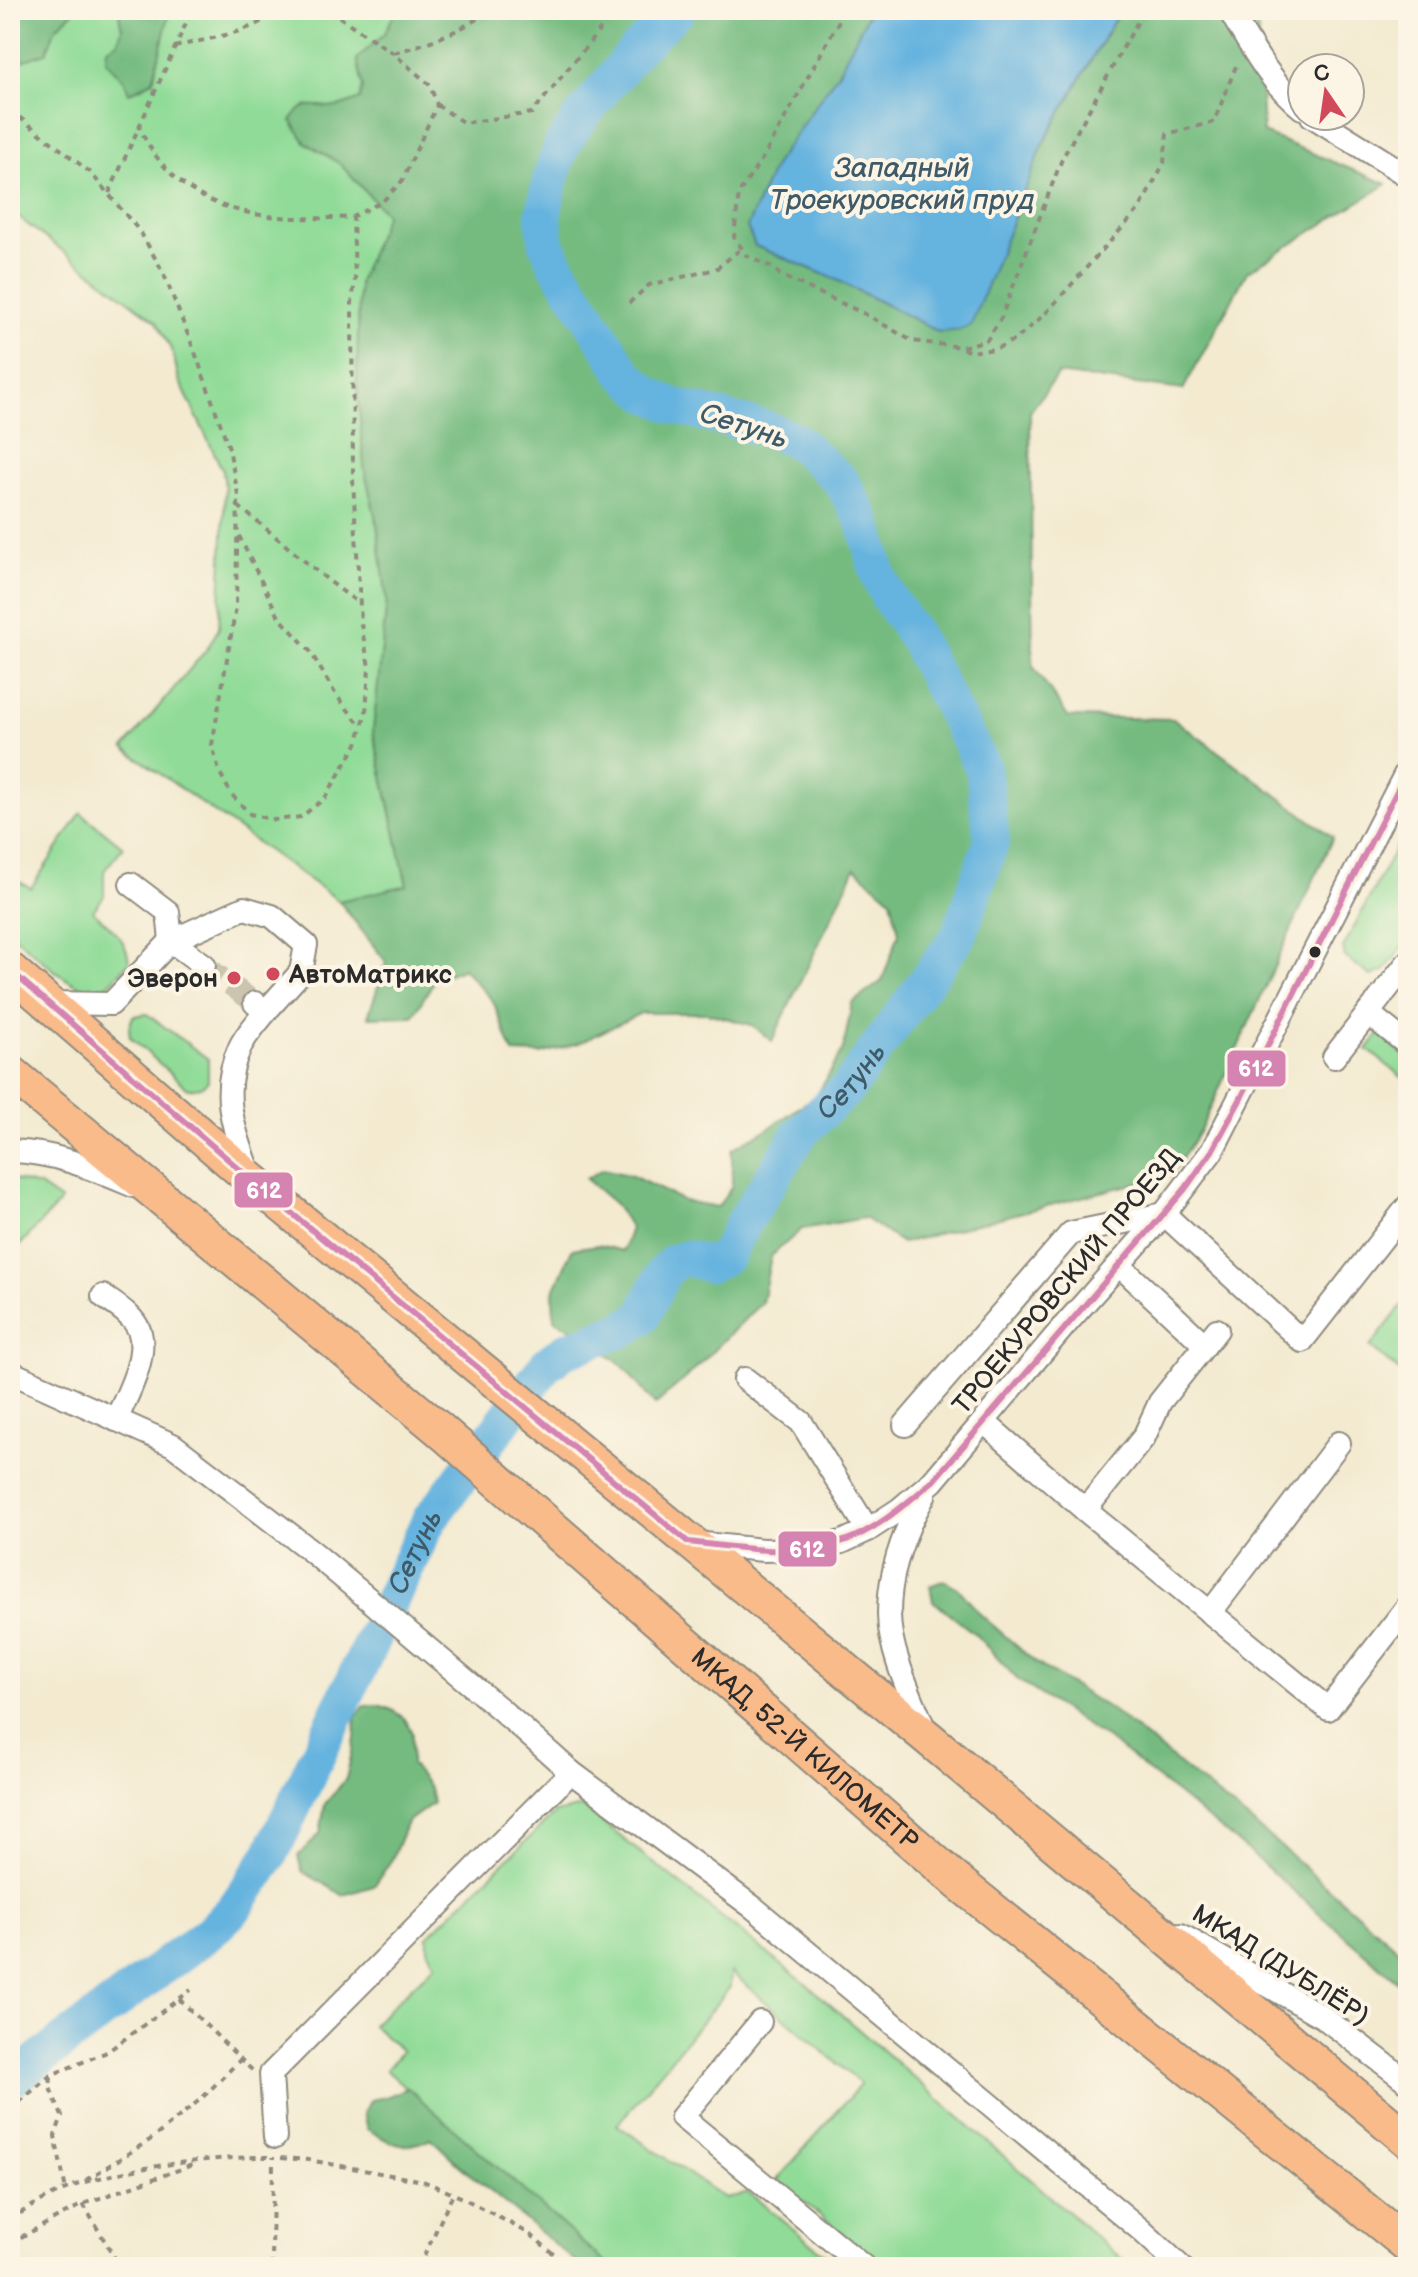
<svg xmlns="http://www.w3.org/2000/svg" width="1418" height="2277" viewBox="0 0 1418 2277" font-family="'Balsamiq Sans',sans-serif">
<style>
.green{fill:#90db97;stroke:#5e8361;stroke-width:2}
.forest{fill:#74bb80;stroke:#507356;stroke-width:2}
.water{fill:#65b3df;stroke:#486f85;stroke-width:2}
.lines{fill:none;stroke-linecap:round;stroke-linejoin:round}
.river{stroke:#65b3df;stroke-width:36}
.minor-tunnel{stroke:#cbc4af;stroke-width:22;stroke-dasharray:22 11;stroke-linecap:butt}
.minor-casing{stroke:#8f8a7e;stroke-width:26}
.highway-casing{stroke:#8f8a7e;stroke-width:38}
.path{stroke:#8f8a7e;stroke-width:4;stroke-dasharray:6 6;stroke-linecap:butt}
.minor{stroke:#fff;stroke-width:22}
.highway{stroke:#fabb8b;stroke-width:34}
.bus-1-casing{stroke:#fcf5e5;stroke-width:12}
.bus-1{stroke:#d584b1;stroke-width:6}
.bus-dot{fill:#2b2b2b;stroke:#fcf5e5;stroke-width:3}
.poi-dot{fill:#d1495b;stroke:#fcf5e5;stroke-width:3}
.labels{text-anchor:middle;stroke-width:8;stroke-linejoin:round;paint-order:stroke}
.poi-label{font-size:26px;font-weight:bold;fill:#2b2b2b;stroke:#fcf5e5;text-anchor:start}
.street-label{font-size:26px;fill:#2b2b2b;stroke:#fcf5e5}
.water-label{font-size:28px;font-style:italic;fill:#3f5b6a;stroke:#fcf5e5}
.line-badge{stroke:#fcf5e5;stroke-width:3}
.badge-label{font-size:22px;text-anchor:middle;font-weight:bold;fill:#fff}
</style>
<rect width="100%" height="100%" fill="#fcf5e5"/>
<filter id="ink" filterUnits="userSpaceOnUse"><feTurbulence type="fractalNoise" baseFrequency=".0125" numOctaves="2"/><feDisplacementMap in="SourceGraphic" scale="16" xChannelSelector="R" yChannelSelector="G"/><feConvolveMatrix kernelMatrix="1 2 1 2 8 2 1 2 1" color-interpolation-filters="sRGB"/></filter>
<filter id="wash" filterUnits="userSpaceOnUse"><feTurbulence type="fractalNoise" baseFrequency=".006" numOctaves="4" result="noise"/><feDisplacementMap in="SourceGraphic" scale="32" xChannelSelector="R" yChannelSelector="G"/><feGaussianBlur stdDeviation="1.8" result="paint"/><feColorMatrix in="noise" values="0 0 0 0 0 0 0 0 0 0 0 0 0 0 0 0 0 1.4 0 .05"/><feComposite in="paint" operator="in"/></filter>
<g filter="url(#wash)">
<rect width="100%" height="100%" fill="#f3ead0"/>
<g class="green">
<path d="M10 10H626L535 125 364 467 377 524 387 601 373 731 407 886 339 901 124 748 207 649 219 628 225 488 223 471 179 380 173 353 157 322 10 211Z"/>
<path d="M81 813 123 847 104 871V896L93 911C110 928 127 937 129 963 121 970 111 984 102 989 79 1000 27 946 10 932V877L31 888Z"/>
<path d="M1408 824V941L1384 971 1371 976 1345 957 1343 948Z"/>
<path d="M147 1014 208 1059V1081L201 1087 188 1089 130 1037 129 1028 133 1016Z"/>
<path d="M1379 1034 1408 1058V1082L1367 1049Z"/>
<path d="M15 1180 39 1186 61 1201 10 1256V1181Z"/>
<path d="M1408 1298V1378L1370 1347Z"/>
<path d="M583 1807 811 1988 1131 2267H883L777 2180 861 2084 731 1972 730 1987 617 2125 726 2199 748 2192 840 2267H610L386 2070 402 2051 372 2025 436 1964 428 1950V1936L555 1813Z"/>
</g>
<g class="forest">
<path d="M10 10H75L56 28 46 53 10 65Z"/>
<path d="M123 10H170L153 81 129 93 124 80 106 61 107 48 118 42 122 29 119 16Z"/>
<path d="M396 10H597L614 25 626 10H870L755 246 835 279 939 332 959 330 1044 142 1120 10H1257L1263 133 1387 184 1247 272 1183 390 1058 374 1030 412 1033 666 1068 717 1174 719 1333 837 1201 1129 1172 1174 902 1243 864 1218 802 1229 771 1256 762 1302 695 1369 655 1405 623 1366 580 1334 554 1319 553 1293 572 1249 598 1245 623 1251 631 1228 615 1204 586 1179 603 1169 632 1176 684 1201 718 1207 732 1186V1149L768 1129 817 1095 843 1050 852 1003 882 981 899 933 891 899 855 868 772 1041 752 1025 707 1013H641L579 1043 541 1054 513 1053 493 1001 463 968 434 981 413 1016 368 1017 386 962 339 901 407 885 373 731 387 601 377 524 364 467 357 382 359 282 386 214 340 164 305 142 291 120C306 99 312 107 334 107 342 107 352 102 360 99L363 86 357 59 385 33Z"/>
<path d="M944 1580 958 1588 981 1615 1035 1662 1113 1711 1272 1839 1408 1958V1991L1247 1850 1116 1745 1017 1679 975 1634 933 1601 930 1586Z"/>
<path d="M378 1705 392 1710 405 1719 412 1733 411 1764 430 1788 433 1803 407 1822 392 1859 374 1886 343 1895 302 1871 298 1856 320 1834 325 1804 346 1779 356 1734 355 1718 364 1706Z"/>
<path d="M408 2088 610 2267H585L576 2262 460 2166 431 2138C401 2152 394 2144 367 2129L363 2113 371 2100 386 2097Z"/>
</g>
<path class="water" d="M870 10H1120L1044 142 971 325 959 330 939 332 835 279 755 246 747 227 775 164 838 73Z"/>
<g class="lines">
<path class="river" id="s1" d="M10 2081 210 1932 233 1910 270 1856 429 1520 547 1364 564 1351 626 1328 643 1316 663 1273 675 1261 688 1258 709 1265 726 1256 742 1225 801 1132 848 1088 959 935 992 840 983 768 915 637 889 598 879 577 864 522 841 481 797 441 767 429 674 406 648 394 625 374 556 264 547 244 543 217 550 180 561 147 577 122 636 50 678 10"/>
</g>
</g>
<g filter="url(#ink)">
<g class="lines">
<path class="minor-tunnel" d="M204 965 255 1003"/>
<g class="minor-casing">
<g id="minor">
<path d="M1229 10C1250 44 1270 83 1302 108"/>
<path d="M1312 116 1408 176"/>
<path d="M131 884 168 912 171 941 244 908 272 916 306 945 301 972 266 1011"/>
<path d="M49 1003 111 1004 171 941 204 965"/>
<path d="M1368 1013 1408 1045"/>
<path d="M1334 1057 1408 962"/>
<path d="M10 1151C56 1152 93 1169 134 1186"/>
<path d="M251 1177C235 1131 218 1094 240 1047 246 1034 258 1022 266 1011L255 1003"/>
<path d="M1119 1265 1205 1345"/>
<path d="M103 1296C115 1305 133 1315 139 1330 149 1356 126 1397 116 1420"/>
<path d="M10 1372 173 1445 310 1550 500 1709 571 1772 754 1908 1141 2230 1181 2267"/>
<path d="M745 1379 801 1422 868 1530"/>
<path d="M984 1422 1085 1510 1328 1709 1408 1606"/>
<path d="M905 1425 1071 1233 1164 1214 1302 1341 1408 1206"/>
<path d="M924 1496C904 1531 889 1573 889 1614 889 1652 912 1698 926 1733"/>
<path d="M1085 1510 1144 1437 1160 1402 1217 1330"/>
<path d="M694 1543 763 1550 811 1549 842 1542 868 1530 900 1509 933 1481 1065 1325 1164 1214 1212 1151 1408 769"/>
<path d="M1210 1613 1339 1443"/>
<path d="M1181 1935 1323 2017 1408 2082"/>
<path d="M760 2022 682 2117 864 2267"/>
<path d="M275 2137 271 2074 571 1772"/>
</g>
</g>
<g class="highway-casing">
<g id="highway">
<path d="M10 970 253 1181 928 1738 1408 2140"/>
<path id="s2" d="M10 1072 439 1429 958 1882 1408 2245"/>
</g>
</g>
<g class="path">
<path d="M329 10 393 53 430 85 437 105 402 181 383 201 353 217"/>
<path d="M845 10 764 156 739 193 734 237 747 256 774 268 780 275 865 314 912 341 962 347 987 340 1001 318 1062 159 1144 10"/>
<path d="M175 47C202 39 258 33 275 10"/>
<path d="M394 53C429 42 460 33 489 10"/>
<path d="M437 105 464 123 532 113 616 10"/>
<path d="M10 110 90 172 141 233 163 272 196 355 229 448 238 495 236 607 212 745 219 771 231 794 250 814 274 820 301 817 325 798 357 744 366 713 369 667 361 624 353 480 352 303 355 279 353 217C265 222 181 217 139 127"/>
<path d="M109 193 192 10"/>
<path d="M629 303 649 285 716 269 742 248"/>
<path d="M963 348 969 352 996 349 1018 338 1046 313 1140 208 1164 163 1167 134 1214 122 1238 61"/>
<path d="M238 506C279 538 317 574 360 604"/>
<path d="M239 536 279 617 310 651 336 695 361 726"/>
<path d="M179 1999 253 2071"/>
<path d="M51 2077 50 2088 62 2116 55 2136 66 2190"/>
<path d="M10 2110 51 2075 107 2052 191 1990"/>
<path d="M281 2158 309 2160 423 2181 463 2198 530 2234 569 2267"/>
<path d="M86 2180 153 2138 202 2098 240 2060"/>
<path d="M83 2204 120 2267"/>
<path d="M10 2220C32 2205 57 2191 82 2183 136 2166 212 2157 268 2157"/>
<path d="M10 2243 83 2204 195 2164"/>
<path d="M272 2267 273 2157"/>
<path d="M419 2267 453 2194"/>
</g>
<use href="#minor" class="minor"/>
<use href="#highway" class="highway"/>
<g class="bus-1-casing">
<path id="bus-1" d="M10 970 253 1181 688 1542C738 1547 792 1558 841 1542 876 1531 905 1504 933 1481L1185 1189 1212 1151 1240 1100 1408 769"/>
</g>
<use href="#bus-1" class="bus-1"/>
</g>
</g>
<circle class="bus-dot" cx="1315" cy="952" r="7"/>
<g class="poi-dot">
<circle cx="273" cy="974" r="8"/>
<circle cx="234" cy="978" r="8"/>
</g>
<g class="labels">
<g class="poi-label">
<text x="289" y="983">АвтоМатрикс</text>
<text x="218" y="987" text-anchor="end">Эверон</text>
</g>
<g class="street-label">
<text transform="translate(1066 1281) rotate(-50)" y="9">ТРОЕКУРОВСКИЙ ПРОЕЗД</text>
<text dy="9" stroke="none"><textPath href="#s2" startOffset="1044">МКАД, 52-Й КИЛОМЕТР</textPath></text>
<text transform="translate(1281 1964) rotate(32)" y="9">МКАД (ДУБЛЁР)</text>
</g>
<g class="water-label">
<text x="902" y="177">Западный<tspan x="902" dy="32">Троекуровский пруд</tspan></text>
<text transform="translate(744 425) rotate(18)" y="10">Сетунь</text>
<text dy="10" stroke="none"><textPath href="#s1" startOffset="1358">Сетунь</textPath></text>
<text dy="10" stroke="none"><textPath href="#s1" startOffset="684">Сетунь</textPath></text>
</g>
</g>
<g class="line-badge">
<rect x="1226" y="1049" width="61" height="39" rx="8" fill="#d584b1"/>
<rect x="233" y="1171" width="61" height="38" rx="8" fill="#d584b1"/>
<rect x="777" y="1530" width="61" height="38" rx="8" fill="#d584b1"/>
</g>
<g class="badge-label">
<text x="1256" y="1076">612</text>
<text x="264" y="1198">612</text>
<text x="807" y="1557">612</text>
</g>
<rect width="1418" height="2277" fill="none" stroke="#fcf5e5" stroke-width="40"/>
<g transform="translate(1326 92) rotate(347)"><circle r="38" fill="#fcf5e5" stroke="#a8a49b" stroke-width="2"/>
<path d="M0-6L14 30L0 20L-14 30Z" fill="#d1495b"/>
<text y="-12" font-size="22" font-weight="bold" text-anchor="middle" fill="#2b2b2b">С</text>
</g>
</svg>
